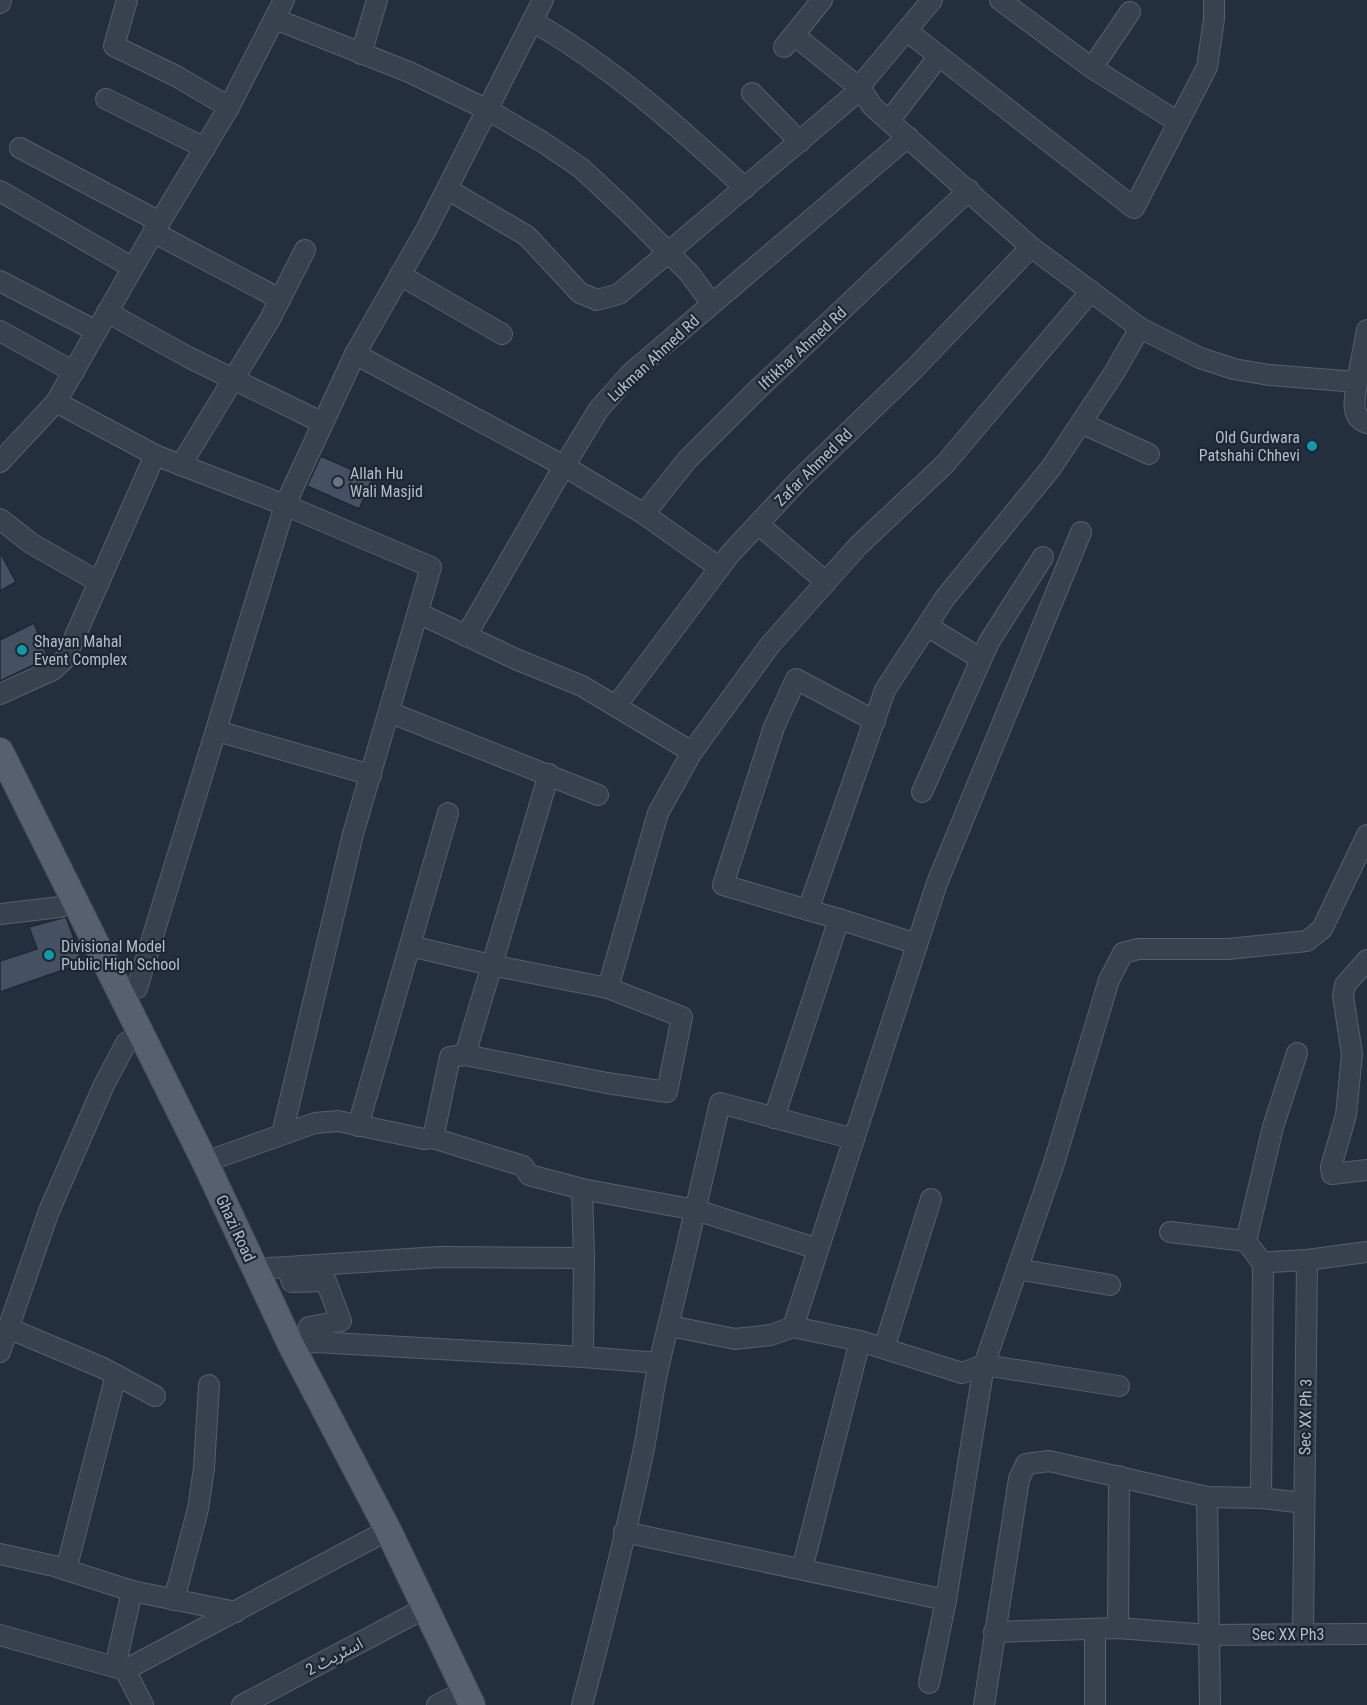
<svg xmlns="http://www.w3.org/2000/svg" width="1367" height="1705" viewBox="0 0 1367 1705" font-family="'Roboto Condensed','Noto Sans Arabic',sans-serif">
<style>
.building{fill:#455162;stroke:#1f2835;stroke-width:1.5}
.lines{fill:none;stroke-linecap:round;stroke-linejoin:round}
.minor-casing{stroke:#565f6c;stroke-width:22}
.major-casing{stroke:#414a57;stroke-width:28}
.minor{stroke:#38414e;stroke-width:20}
.major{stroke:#56606e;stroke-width:26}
.culture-dot{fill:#0f9aa8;stroke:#1d2633;stroke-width:2}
.worship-dot{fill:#6b7280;stroke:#1d2633;stroke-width:2}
.labels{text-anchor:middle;stroke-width:4.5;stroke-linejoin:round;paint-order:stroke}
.street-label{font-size:16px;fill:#b4bcc9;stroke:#1d2633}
.poi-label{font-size:16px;fill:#b4bcc9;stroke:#1d2633;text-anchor:start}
</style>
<rect width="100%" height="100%" fill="#242f3e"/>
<g class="building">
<path d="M321 456 373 479 359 509 307 486Z"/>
<path d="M0 552 16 582 0 591Z"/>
<path d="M34 623 48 658 0 681V640Z"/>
<path d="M66 917 83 963 0 992V961L37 949 29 927Z"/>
</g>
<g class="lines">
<g class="minor-casing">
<g id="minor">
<path d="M127 0 114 46 176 76 229 107"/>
<path d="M932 0 865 80 861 89 872 106 1031 247 1140 328 1200 358 1234 369 1269 375 1357 382C1355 398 1349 417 1367 423"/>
<path d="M1000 0 1092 68 1178 122"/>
<path d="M0 3 1 0"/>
<path d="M275 19 409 72 488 110 541 141 581 168 625 209 689 273 712 304"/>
<path d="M532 21C612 67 678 126 745 188"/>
<path d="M907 31 1134 208 1207 67 1214 19V0"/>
<path d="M784 47 822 0"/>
<path d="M361 54 377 0"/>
<path d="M1092 68 1130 12"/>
<path d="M752 93 800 142"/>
<path d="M106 99 205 148"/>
<path d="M889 121 939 56"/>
<path d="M20 148 160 222"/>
<path d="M447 189 527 236 580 293 597 300 619 294 861 89 794 35"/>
<path d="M0 191 133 268"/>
<path d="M153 232 280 299"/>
<path d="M400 275 502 334"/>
<path d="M0 281 96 331"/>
<path d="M107 312 188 357 323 423"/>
<path d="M0 331 74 372"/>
<path d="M355 354 564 466 644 514 720 568"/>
<path d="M1357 382 1367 330"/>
<path d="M56 402 155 455 285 505 431 567 353 834 282 1134"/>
<path d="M1081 423 1149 454"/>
<path d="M0 462 56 402 146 245 229 107 284 0"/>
<path d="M181 465 270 319 305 250"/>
<path d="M644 514 687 460 756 391 969 190"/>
<path d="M0 519 32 544 99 582"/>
<path d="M758 524 826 582"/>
<path d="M418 613 518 660 582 686 692 752 770 645 858 546 945 464 1091 291"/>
<path d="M927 626 981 659"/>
<path d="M466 636 564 466 599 409 631 373 908 137"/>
<path d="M0 694 53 670 65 659 155 455"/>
<path d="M616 706 730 554 798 481 915 368 1031 247"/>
<path d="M389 712 598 795"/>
<path d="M217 731 371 775"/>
<path d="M922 792 989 642 1043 557"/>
<path d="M808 910 723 885 774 727 796 679 875 721"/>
<path d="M0 914 60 907 72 899"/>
<path d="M839 919 917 944"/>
<path d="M1367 960 1345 985 1343 996 1352 1054 1346 1115 1331 1167 1332 1174 1367 1170"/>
<path d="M608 988 658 813 692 752"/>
<path d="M121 996 137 988 285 505 355 354 426 230 543 0"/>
<path d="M465 1055 549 774"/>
<path d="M774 1118 839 919 808 910 885 690 945 598 1051 468 1114 373 1140 328"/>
<path d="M358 1126 448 813"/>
<path d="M433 1138 523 1166 529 1175 582 1189"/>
<path d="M205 1162 315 1123 338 1121 424 1139 433 1138 450 1057 465 1055 607 1083 667 1092 682 1017 608 988 491 965 410 946"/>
<path d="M1170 1232 1246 1241"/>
<path d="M1263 1264 1270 1262 1307 1260 1367 1252"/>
<path d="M287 1267 292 1282 326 1281 341 1321 309 1327 315 1342"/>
<path d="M1017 1269 1110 1285"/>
<path d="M257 1273 270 1268 287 1267 439 1257 584 1258"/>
<path d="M670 1326 735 1339 771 1335 793 1327 860 1341 962 1373 984 1365 1119 1386"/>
<path d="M793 1327 937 883 1081 532"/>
<path d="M8 1328 103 1368 155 1396"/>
<path d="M291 1345 315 1342 583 1357 659 1363"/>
<path d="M884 1348 931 1199"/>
<path d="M0 1352 49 1211 103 1087 126 1043 140 1034"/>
<path d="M583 1357 584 1258 582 1189 696 1210 818 1249"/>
<path d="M1207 1497 1210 1705"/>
<path d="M1261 1498 1263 1264 1246 1241 1273 1127 1297 1053"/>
<path d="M624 1532 946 1600"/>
<path d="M0 1554 54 1566 132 1591"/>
<path d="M802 1569 860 1341"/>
<path d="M66 1570 116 1375"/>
<path d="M174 1600 198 1509 204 1468 209 1385"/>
<path d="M1118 1628 1119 1476"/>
<path d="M994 1632 1118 1628 1209 1635 1367 1634"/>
<path d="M1303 1634 1307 1260"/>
<path d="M0 1635 125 1670 388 1530"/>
<path d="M115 1667 132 1591 236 1612"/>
<path d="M125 1670 143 1705"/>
<path d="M929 1683 946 1600 984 1365 1054 1163 1109 980 1123 953 1138 949H1228L1307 941 1322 929 1367 835"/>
<path d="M242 1705 425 1608"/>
<path d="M437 1705 465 1691"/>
<path d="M582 1705C604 1622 625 1538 643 1453 649 1424 652 1394 659 1364 680 1277 700 1191 720 1103L854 1139"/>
<path d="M984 1705 1019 1479 1026 1464 1049 1461 1207 1497 1261 1498 1304 1503"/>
<path d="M1095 1705V1629"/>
</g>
</g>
<g class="major-casing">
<path id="major" d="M0 751 205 1162 291 1345 388 1530 472 1705"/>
</g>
<use href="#minor" class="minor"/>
<use href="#major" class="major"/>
</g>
<g class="culture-dot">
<circle cx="1312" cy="446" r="6"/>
<circle cx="22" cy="650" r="6"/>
<circle cx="49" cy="955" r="6"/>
</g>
<circle class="worship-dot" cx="338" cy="482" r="6"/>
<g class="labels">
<g class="street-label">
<text transform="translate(802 348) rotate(-43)" y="6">Iftikhar Ahmed Rd</text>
<text transform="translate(653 358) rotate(-43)" y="6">Lukman Ahmed Rd</text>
<text transform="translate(813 467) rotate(-45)" y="6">Zafar Ahmed Rd</text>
<text transform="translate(236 1228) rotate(65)" y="6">Ghazi Road</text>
<text transform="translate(1305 1417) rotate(-89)" y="6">Sec XX Ph 3</text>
<text x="1288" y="1640">Sec XX Ph3</text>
<text transform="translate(334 1656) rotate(-28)" y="6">اسٹریٹ 2</text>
</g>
<g class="poi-label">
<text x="1300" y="443" text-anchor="end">Old Gurdwara<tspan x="1300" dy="18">Patshahi Chhevi</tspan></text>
<text x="350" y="479">Allah Hu<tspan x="350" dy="18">Wali Masjid</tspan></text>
<text x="34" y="647">Shayan Mahal<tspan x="34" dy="18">Event Complex</tspan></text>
<text x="61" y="952">Divisional Model<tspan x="61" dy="18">Public High School</tspan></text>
</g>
</g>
</svg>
